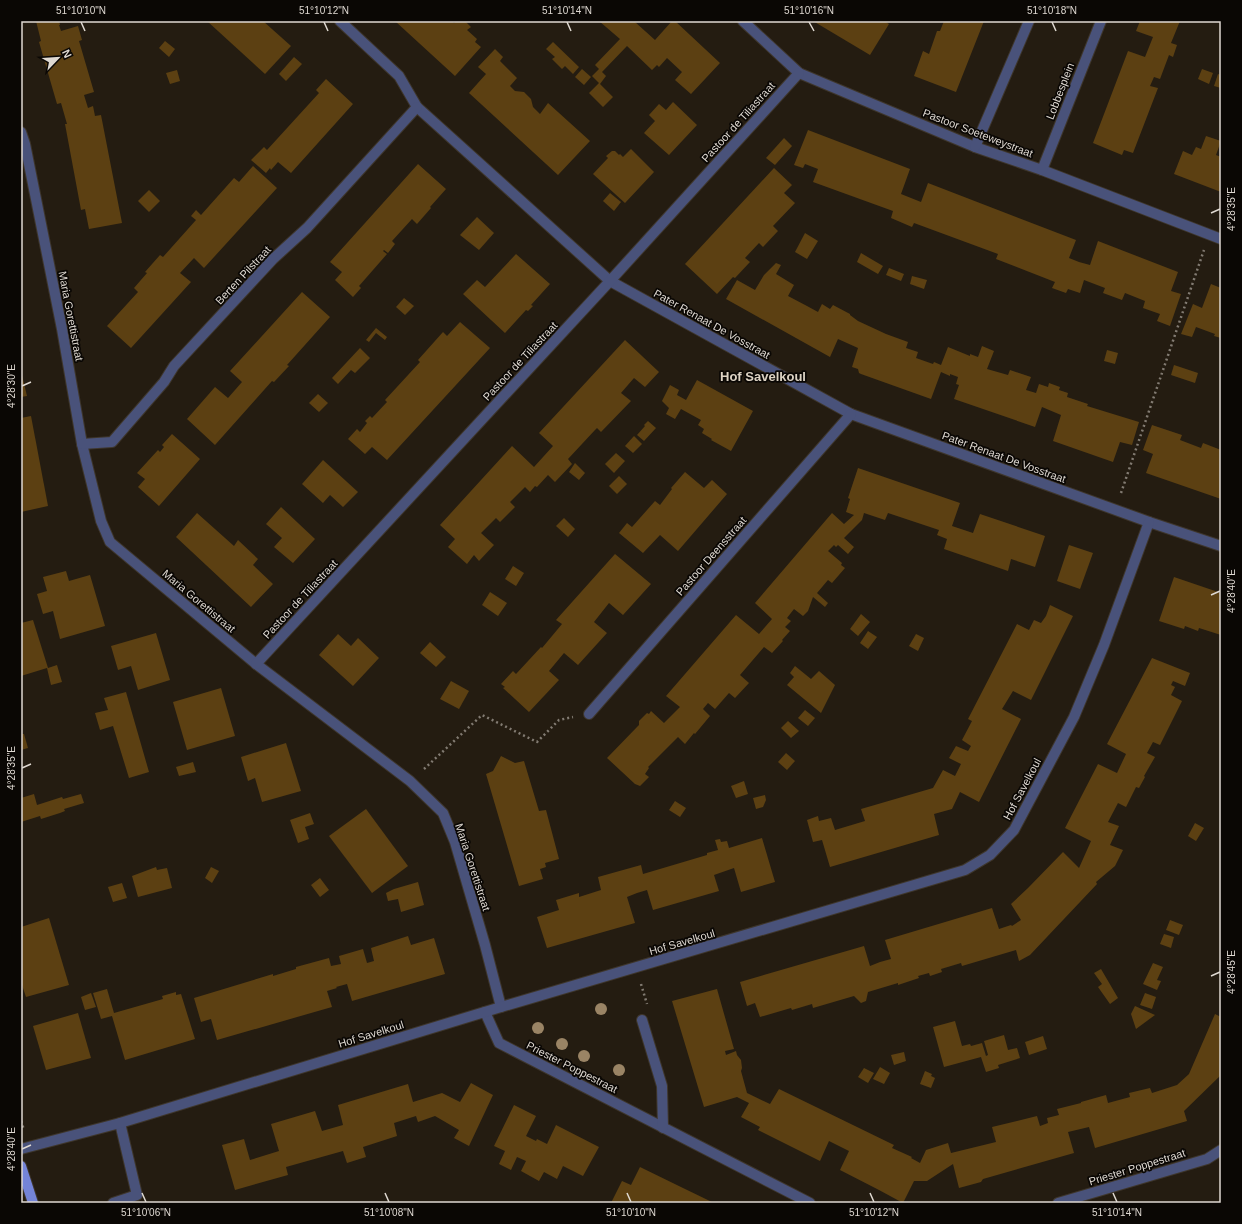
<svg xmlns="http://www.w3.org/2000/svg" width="1242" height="1224" viewBox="0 0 1242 1224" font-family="Helvetica,sans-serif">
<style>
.building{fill:#5c4012}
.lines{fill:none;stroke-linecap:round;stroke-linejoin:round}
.service-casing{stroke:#3e362c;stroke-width:12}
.minor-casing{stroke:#3e362c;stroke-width:12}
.primary-casing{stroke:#3e362c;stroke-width:12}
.path{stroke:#827b72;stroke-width:2.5;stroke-dasharray:2 3;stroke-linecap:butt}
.service{stroke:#49527a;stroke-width:10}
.minor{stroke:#49527a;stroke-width:10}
.primary{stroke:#7484d8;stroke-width:10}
.tree{fill:#9a8465}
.ticks{fill:none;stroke:#dfd9d2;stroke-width:1.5}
.labels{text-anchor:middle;stroke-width:3.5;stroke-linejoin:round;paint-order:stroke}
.street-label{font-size:11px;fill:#dfd9d2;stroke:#0a0704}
.quarter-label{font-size:13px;font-weight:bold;fill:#dcd2c3;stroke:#0a0704}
.neatline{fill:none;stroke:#dfd9d2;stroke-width:1.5}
.ticks-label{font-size:10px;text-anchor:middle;fill:#dfd9d2}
</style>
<rect width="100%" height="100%" fill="#241c11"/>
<g class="building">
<path d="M36 21H59L60 25H59L61 31 78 26 82 40 79 41 94 92 84 95 88 108 93 106 95 116 101 115 122 223 89 229 85 209 81 210 65 124H67L61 103 57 104 39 42 41 41Z"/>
<path d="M207 21H263L291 46 265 74Z"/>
<path d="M395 21H452L454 23 456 21H465L471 27 467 30 477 39 475 42 481 47 455 76Z"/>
<path d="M599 21H636L635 22 655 40 672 21H675L720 63 691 94 675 80 682 72 667 58 659 67 657 65 652 70 627 46 602 72 606 76 600 84 613 97 603 107 589 93 599 83 592 76 599 69 595 65 620 39Z"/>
<path d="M813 21H884L889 24 870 55Z"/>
<path d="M944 21H984L956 92 914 76 923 51 929 54 937 31H940Z"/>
<path d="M1140 21H1180L1171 43 1177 45 1173 57 1169 55 1160 79 1154 77 1150 86 1158 88 1133 153 1124 150 1122 155 1093 143 1128 51 1145 57 1153 37 1136 31Z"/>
<path d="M165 41 175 49 169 57 159 48Z"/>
<path d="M553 42 579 67 573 74 565 66 562 69 552 59 555 57 546 49Z"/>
<path d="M495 49 503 57 500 61 517 78 510 86 515 91 524 92 531 99 533 107 540 114 548 103 590 141 558 175 469 93 486 74 478 67Z"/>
<path d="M294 57 302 64 286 81 279 74Z"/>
<path d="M582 69 591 77 584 85 575 77Z"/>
<path d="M1202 69 1213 73 1209 84 1198 79Z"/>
<path d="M177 70 180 81 170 84 166 73Z"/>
<path d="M1218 74 1221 75V88L1214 86Z"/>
<path d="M326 79 353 104 291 173 278 162 271 170 270 168 266 173 251 160 264 147 267 150 319 93 316 90Z"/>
<path d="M673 102 697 125 669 155 644 133 655 121 649 115 659 104 666 110Z"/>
<path d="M808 130 910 169 901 194 921 202 928 183 1076 240 1069 258 1079 262 1090 265 1098 241 1178 272 1171 291 1181 294 1170 326 1157 321 1160 314 1143 308 1145 301 1125 293 1122 300 1103 293 1105 288 1084 280 1080 293 1068 289 1066 293 1052 288 1055 282 996 259 998 254 914 223 912 227 891 218 893 211 813 182 818 169 805 164 803 168 794 165Z"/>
<path d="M1206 136 1221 141 1216 155 1221 157V192L1174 174 1183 151 1192 155 1196 147 1201 149Z"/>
<path d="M784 138 792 146 775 165 766 158Z"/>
<path d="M631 149 654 172 625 203 593 174 608 158 606 156 612 151H615L619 155 620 154 623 157Z"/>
<path d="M418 164 446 189 430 207 431 208 417 224 412 219 392 241 395 244 388 253 384 250 383 251 387 254 359 286 361 288 353 297 335 280 342 272 330 262Z"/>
<path d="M253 166 277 188 204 268 194 258 180 273 191 282 131 348 107 326 138 292 134 288 147 273 145 272 160 255 163 257 196 220 191 216 196 210 201 215 234 178 239 182Z"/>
<path d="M774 168 792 185 784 193 795 203 773 226 778 231 763 247 759 243 745 258 750 262 735 278 733 277 717 294 685 264Z"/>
<path d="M149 190 160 201 149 212 138 201Z"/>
<path d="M610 193 621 202 614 211 603 201Z"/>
<path d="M477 217 494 233 479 250 460 235Z"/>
<path d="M805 233 818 241 807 259 795 252Z"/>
<path d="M861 253 883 266 878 274 857 262Z"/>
<path d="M516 254 550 284 531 305 533 306 528 311 526 310 505 333 463 294 477 280 485 287Z"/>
<path d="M776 263 781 265 776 274 794 285 788 296 807 306 818 312 822 304 830 309 833 305 850 314V315L858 321 886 334 908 342 906 348 918 352 916 358 933 364 934 362 941 365 948 347 970 356V354L978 357 982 346 994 351 987 369 1008 375 1010 370 1031 377 1026 390 1036 393 1039 384 1048 387 1049 383 1060 387 1059 390 1068 393 1067 397 1088 404 1087 406 1139 422 1132 445 1120 442 1113 462 1053 441 1061 415 1042 407 1035 427 954 399 959 385 956 384 958 377 950 374V376L941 372 931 399 861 374 859 373 858 369 852 367 858 348 838 339 830 357 726 299 737 280 755 290 764 275Z"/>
<path d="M889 268 904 274 901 281 886 275Z"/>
<path d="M912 276 927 280 924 289 910 284Z"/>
<path d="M1211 284 1221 288V338L1214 336 1215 334 1196 327 1192 337 1181 334 1193 304 1202 308Z"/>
<path d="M302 292 330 317 287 365 289 366 274 382 272 381 215 445 187 419 215 387 228 398 242 382 230 371Z"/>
<path d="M404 298 414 306 405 315 396 307Z"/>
<path d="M460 322 490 348 387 460 372 447 365 454 348 439 357 429 360 432 367 423 365 421 370 416 372 418 387 402 385 400 420 362 418 360 443 332 447 336Z"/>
<path d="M376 328 387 337 385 340 376 333 369 342 366 340Z"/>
<path d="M625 340 659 372 645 387 634 378 621 393 631 401 601 432 597 428 595 430 568 459 572 464 555 482 548 475 537 487 535 486 530 492 525 487 510 502 515 507 500 522 496 518 481 533 494 545 479 561 474 555 467 564 448 547 455 539 440 525 512 446 534 467 553 446 539 433Z"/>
<path d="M360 348 370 358 355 373 351 370 338 384 332 378Z"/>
<path d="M1107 350 1118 353 1115 364 1104 361Z"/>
<path d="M1174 365 1198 373 1195 383 1171 375Z"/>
<path d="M21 371 27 396 21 397Z"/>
<path d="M697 380 753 411 731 451 711 440 712 439 702 433 704 429 698 425 701 420 681 409 675 419 666 414 669 408 662 401 670 385 679 390 677 395 686 400Z"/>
<path d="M318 394 328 403 319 412 309 403Z"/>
<path d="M31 416 48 506 21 512V418Z"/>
<path d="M648 421 656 428 644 441 637 435 645 426 644 425Z"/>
<path d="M1152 425 1182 435 1180 440 1201 448 1203 443 1221 450V499L1146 473 1153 454 1143 450Z"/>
<path d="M172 434 200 459 159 506 138 487 145 479 137 473 158 450 160 452 164 447 162 445Z"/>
<path d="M634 436 642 444 633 453 625 446Z"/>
<path d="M616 453 625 461 614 473 605 464Z"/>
<path d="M323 460 358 492 343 507 330 495 323 503 302 484Z"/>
<path d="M575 463 585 473 579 480 569 472Z"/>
<path d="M858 468 960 503 952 526 973 533 980 514 1045 536 1035 567 1011 559 1008 571 944 549 947 539 937 535 939 530 888 513 885 520 864 513 862 520 844 538 854 547 848 554 838 545 836 547 834 545 828 551 842 563 841 565 845 568 832 583 828 580 817 593 828 603 825 607 813 597 808 611 803 616 794 609 787 618 791 621 785 627 790 631 782 640 783 641 772 653 764 647 740 675 749 683 735 698 729 693 715 709 708 703 703 709 710 716 695 734 694 733 685 744 678 737 648 767 649 768 645 774 649 777 640 786 635 784 607 758 637 727 639 725V721L647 713 649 714 651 711 664 723 680 707 666 696 736 615 759 634 772 619 755 603 832 513 844 524 854 515 846 512 850 499 848 498Z"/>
<path d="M685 472 704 488 712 480 727 494 678 551 660 535 643 553 619 533 627 523 632 527 655 501 660 505 672 489 671 488Z"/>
<path d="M619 476 627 484 617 494 609 486Z"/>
<path d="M281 507 315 539 293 563 274 547 282 538 266 524Z"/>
<path d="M197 513 234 546 238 540 258 559 253 565 273 584 251 607 176 537Z"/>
<path d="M564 518 575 529 568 537 556 526Z"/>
<path d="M1069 545 1093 553 1080 589 1057 581Z"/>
<path d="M615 554 651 584 623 615 609 603 594 622 607 633 578 665 564 653 549 671 559 680 529 712 503 688 505 687 501 684 513 671 516 674 541 647 542 648 562 624 556 620Z"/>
<path d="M513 566 524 573 516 586 505 579Z"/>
<path d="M66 571 69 581 90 575 105 626 60 639 53 611 43 614 37 594 47 591 43 577Z"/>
<path d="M1174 577 1221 593V635L1199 628 1198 631 1185 626 1184 629 1159 621Z"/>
<path d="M490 592 507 603 498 616 482 605Z"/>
<path d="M1050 605 1073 616 1031 700 1013 691 1002 709 1021 719 979 802 960 792 952 809 934 814 939 835 830 867 822 840 813 842 807 820 818 816 819 821 831 818 835 830 865 821 861 809 933 788 943 770 955 776 961 764 949 758 956 746 968 751 971 746 962 740 972 721 968 719 1017 624 1029 630 1034 620 1041 623 1046 616Z"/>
<path d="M861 614 870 622 858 636 850 629Z"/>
<path d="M33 620 48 668 57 665 62 682 51 685 47 668 21 676V623Z"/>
<path d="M868 631 877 637 868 649 860 643Z"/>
<path d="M156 633 170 680 138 690 131 666 118 670 111 646Z"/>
<path d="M338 634 351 646 358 638 379 658 353 686 319 655Z"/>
<path d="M916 634 924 638 918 651 909 646Z"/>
<path d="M430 642 446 657 436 667 420 653Z"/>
<path d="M1152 658 1190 673 1185 686 1173 681 1171 685 1175 687 1171 695 1182 701 1160 745 1153 742 1147 753 1155 757 1144 776 1145 777 1139 788 1136 787 1126 807 1118 803 1108 822 1119 826 1110 845 1123 850 1115 866 1096 882 1097 884 1030 955 1019 961 1016 950 962 966 961 963 941 969 942 972 930 976 929 973 918 976 919 978 898 985V983L868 992 866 1001 861 1003 854 996 813 1008 812 1004 792 1010 791 1008 760 1017 755 1003 747 1006 740 982 864 946 870 966 880 962 891 959 885 940 992 908 999 929 1011 925 1012 926 1021 920 1011 904 1028 888 1063 852 1079 868 1091 841 1065 828 1098 764 1117 773 1126 754 1107 744Z"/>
<path d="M795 666 811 679 819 671 835 685 821 713 787 685 794 677 790 673Z"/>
<path d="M451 681 469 691 459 709 440 699Z"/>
<path d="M221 688 235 736 187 750 173 702Z"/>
<path d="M126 692 149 772 129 778 113 726 100 730 95 713 108 710 104 698Z"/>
<path d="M805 710 815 718 808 726 798 718Z"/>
<path d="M788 721 799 731 791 738 781 728Z"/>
<path d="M21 734H24L28 748 21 750Z"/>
<path d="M286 743 301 791 262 802 255 778 248 781 241 757Z"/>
<path d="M786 753 795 761 787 770 778 762Z"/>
<path d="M501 756 515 763 524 761 539 811 546 810 559 859 545 863 546 867 540 869 543 879 519 886 486 774 493 771Z"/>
<path d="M193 762 196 772 179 776 176 767Z"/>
<path d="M744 781 748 794 736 798 731 786Z"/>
<path d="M34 794 37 805 62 797 63 799 81 794 84 803 64 809 65 811 60 813 41 819 40 816 21 822V798Z"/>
<path d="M765 795 766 800 763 807 756 809 753 798Z"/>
<path d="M675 801 686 808 680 817 669 810Z"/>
<path d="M366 809 408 866 372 893 329 836Z"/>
<path d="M310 813 314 824 305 827 309 839 298 843 290 820Z"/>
<path d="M1195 823 1204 828 1196 841 1188 836Z"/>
<path d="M762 838 775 882 741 892 734 868 714 875 719 891 653 910 647 890 637 893 627 897 635 923 547 948 537 917 559 910 556 900 579 893V897L601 890 598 877 641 865 643 874 707 855V853L718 850 715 840 720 839 721 842 727 841 729 848Z"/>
<path d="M156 867 157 870 167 868 172 888 138 897 132 876Z"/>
<path d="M211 867 219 871 212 883 205 878Z"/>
<path d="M320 878 329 890 320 897 311 885Z"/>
<path d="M418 882 424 905 401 912 398 899 388 901 386 893 394 889Z"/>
<path d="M122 883 127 898 113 902 108 887Z"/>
<path d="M49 918 69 985 26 997 21 982V927Z"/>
<path d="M1170 920 1183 925 1179 935 1166 930Z"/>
<path d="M1164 934 1174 937 1171 948 1160 944Z"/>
<path d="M408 936 411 945 434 938 445 974 352 1001 347 984 336 987 337 988 327 991 332 1007 217 1040 211 1019 201 1022 194 998 273 974V976L296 969V967L329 958 331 966 341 964 339 956 363 949 367 963 374 961 371 948Z"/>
<path d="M1153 963 1163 967 1157 980 1161 981 1157 990 1143 984Z"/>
<path d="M1101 969 1118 998 1110 1004 1098 987 1102 984 1094 973Z"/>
<path d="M107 989 114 1013 163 999 162 996 176 992V995L181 994 195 1039 125 1060 112 1016 101 1019 93 993Z"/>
<path d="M717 989 734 1049 725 1051 726 1055 736 1051 737 1055 741 1060 742 1068 741 1071 747 1093 770 1104 779 1089 894 1145 892 1148 912 1157 911 1158 920 1163 926 1150 948 1143 951 1153 996 1142 992 1127 1037 1116 1040 1126 1048 1123 1047 1118 1059 1115 1057 1109 1081 1103V1102L1106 1095 1108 1103 1130 1097 1129 1093 1150 1088 1152 1093 1177 1085 1189 1074 1215 1014 1221 1017V1075L1184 1111 1187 1121 1095 1148 1089 1127 1068 1132 1074 1153 983 1179 981 1182 959 1188 953 1164 927 1181H914L903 1203 879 1190 840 1170 849 1151 829 1141 820 1161 758 1130 760 1127 741 1117 749 1103 737 1097 704 1107 672 1001Z"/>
<path d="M91 993 96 1007 85 1010 81 997Z"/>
<path d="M1145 993 1156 997 1152 1009 1140 1005Z"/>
<path d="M1135 1006 1155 1015 1136 1029 1131 1014Z"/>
<path d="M78 1013 91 1058 46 1070 33 1026Z"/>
<path d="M955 1021 962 1046 970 1044 971 1046 982 1043 986 1056 988 1055 984 1041 1004 1035 1008 1050 1017 1048 1020 1058 998 1065 999 1068 986 1072 981 1057 944 1067 933 1027Z"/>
<path d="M1043 1036 1047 1049 1029 1055 1025 1042Z"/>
<path d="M904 1052 906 1061 894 1065 891 1055Z"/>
<path d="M880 1067 890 1073 884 1084 873 1079Z"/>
<path d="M864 1068 874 1073 868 1083 858 1077Z"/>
<path d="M925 1071 932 1074 931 1076 935 1078 931 1088 920 1084Z"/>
<path d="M471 1083 493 1095 469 1146 454 1138 459 1130 435 1116 418 1122 416 1116 394 1123 397 1136 363 1147 366 1157 347 1163 343 1151 286 1167 288 1175 235 1190 222 1145 244 1139 250 1160 279 1151 271 1124 315 1111 322 1131 343 1125 338 1105 408 1084 413 1102 442 1093 460 1102Z"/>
<path d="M514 1105 536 1116 526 1136 536 1141 537 1139 547 1144 556 1125 599 1147 583 1176 563 1166 557 1179 544 1172 539 1181 521 1171 526 1161 517 1157 511 1170 499 1164 505 1151 494 1146Z"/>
<path d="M640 1167 683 1188 714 1203H611L622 1181 631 1185Z"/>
</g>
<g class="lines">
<g class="service-casing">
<path id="service" d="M113 1203 137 1195 120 1123"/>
</g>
<g class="minor-casing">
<g id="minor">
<path d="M340 21 399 76 417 107 610 281 851 414 1149 522 1221 546"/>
<path d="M743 21 799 73 975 147 1042 170 1221 239"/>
<path d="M21 132 25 144 62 329 82 444 101 521 110 542 256 664 410 781 443 813 455 842 485 945 501 1007"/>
<path d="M975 147 1029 21"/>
<path d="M1042 170 1101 21"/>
<path d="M82 444 112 442 164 382 174 366 273 259 307 228 417 107"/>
<path d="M256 664 610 281 799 73"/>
<path d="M589 714 851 414"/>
<path d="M485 1012 499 1043 810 1203"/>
<path d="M642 1020 662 1086 663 1128"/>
<path d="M21 1149 120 1123 501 1007 965 870 990 855 1014 830 1074 717 1104 645 1149 522"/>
<path d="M1058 1203 1207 1159 1221 1150"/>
</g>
</g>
<g class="primary-casing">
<path id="primary" d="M21 1166 33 1203"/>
</g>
<g class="path">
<path d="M1121 493 1204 250"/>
<path d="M424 769 482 715 537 742 559 720 573 717"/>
<path d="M641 984 647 1004"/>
<path d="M21 1121 24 1130"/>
</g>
<use href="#service" class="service"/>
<use href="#minor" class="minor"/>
<use href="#primary" class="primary"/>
</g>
<g class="tree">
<circle cx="601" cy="1009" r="6"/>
<circle cx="538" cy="1028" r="6"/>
<circle cx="562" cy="1044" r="6"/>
<circle cx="584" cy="1056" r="6"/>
<circle cx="619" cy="1070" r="6"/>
</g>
<path class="ticks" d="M81 22 85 31M324 22 328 31M567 22 571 31M809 22 814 31M1052 22 1056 31M1211 213 1220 209M22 386 31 382M1211 595 1220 591M22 768 31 764M1211 976 1220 972M22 1149 31 1145M142 1193 146 1202M385 1193 389 1202M627 1193 631 1202M870 1193 874 1202M1113 1193 1117 1202"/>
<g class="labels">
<g class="street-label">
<text transform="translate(1060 91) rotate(-69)" y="4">Lobbesplein</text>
<text transform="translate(738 122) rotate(-48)" y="4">Pastoor de Tiliastraat</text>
<text transform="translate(978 133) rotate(21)" y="4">Pastoor Soeteweystraat</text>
<text transform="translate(243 275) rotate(-47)" y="4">Berten Pilstraat</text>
<text transform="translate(71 316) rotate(79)" y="4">Maria Gorettistraat</text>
<text transform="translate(712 324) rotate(29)" y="4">Pater Renaat De Vosstraat</text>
<text transform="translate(520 361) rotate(-47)" y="4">Pastoor de Tiliastraat</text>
<text transform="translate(1004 457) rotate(20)" y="4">Pater Renaat De Vosstraat</text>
<text transform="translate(711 556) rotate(-49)" y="4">Pastoor Deensstraat</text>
<text transform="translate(300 599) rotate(-47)" y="4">Pastoor de Tiliastraat</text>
<text transform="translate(199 601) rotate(40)" y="4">Maria Gorettistraat</text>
<text transform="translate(1022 789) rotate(-62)" y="4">Hof Savelkoul</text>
<text transform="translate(473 867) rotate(72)" y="4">Maria Gorettistraat</text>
<text transform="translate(682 942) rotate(-16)" y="4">Hof Savelkoul</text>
<text transform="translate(371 1034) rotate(-17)" y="4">Hof Savelkoul</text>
<text transform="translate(572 1067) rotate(27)" y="4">Priester Poppestraat</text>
<text transform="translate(1137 1167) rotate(-17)" y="4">Priester Poppestraat</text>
</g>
<g class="quarter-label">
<text x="763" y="381">Hof Savelkoul</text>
</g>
</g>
<rect width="1242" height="1224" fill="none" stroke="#0a0704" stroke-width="44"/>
<g transform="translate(58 58) rotate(65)" stroke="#0a0704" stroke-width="3" paint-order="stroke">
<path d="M0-3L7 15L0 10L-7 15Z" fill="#dfd9d2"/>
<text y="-6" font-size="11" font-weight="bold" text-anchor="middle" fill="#dfd9d2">N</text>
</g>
<rect x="22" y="22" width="1198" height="1180" class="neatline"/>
<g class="ticks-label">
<text x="81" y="14">51°10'10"N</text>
<text x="324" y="14">51°10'12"N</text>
<text x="567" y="14">51°10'14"N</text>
<text x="809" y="14">51°10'16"N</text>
<text x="1052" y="14">51°10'18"N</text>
<text transform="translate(1231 209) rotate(-90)" y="4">4°28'35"E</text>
<text transform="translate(11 386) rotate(-90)" y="4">4°28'30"E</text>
<text transform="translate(1231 591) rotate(-90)" y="4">4°28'40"E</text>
<text transform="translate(11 768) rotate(-90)" y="4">4°28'35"E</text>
<text transform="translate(1231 972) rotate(-90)" y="4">4°28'45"E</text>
<text transform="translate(11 1149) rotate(-90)" y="4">4°28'40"E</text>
<text x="146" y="1216">51°10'06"N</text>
<text x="389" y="1216">51°10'08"N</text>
<text x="631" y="1216">51°10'10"N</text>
<text x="874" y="1216">51°10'12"N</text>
<text x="1117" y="1216">51°10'14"N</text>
</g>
</svg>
